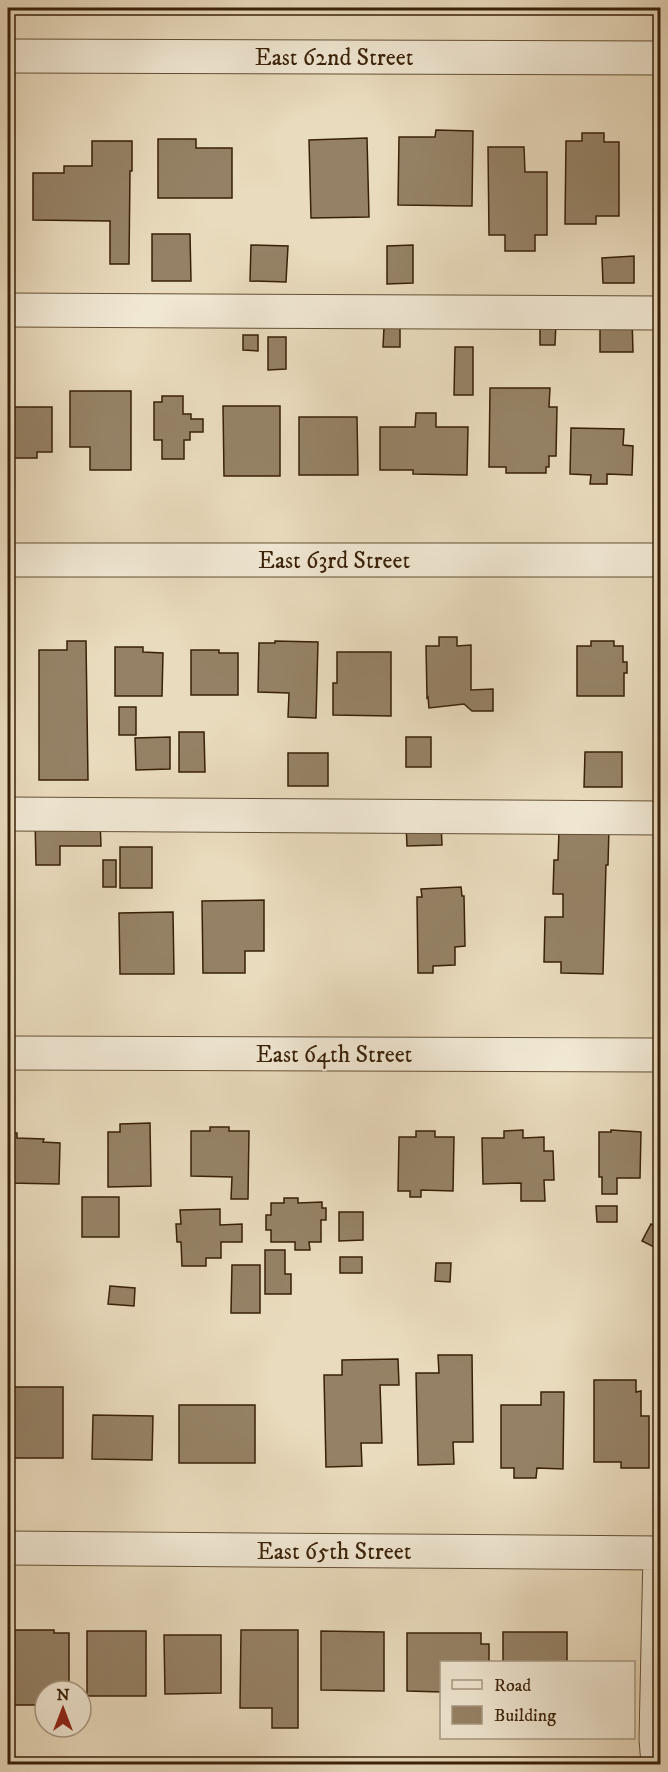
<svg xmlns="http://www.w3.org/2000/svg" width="668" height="1772" viewBox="0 0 668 1772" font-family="'IM FELL DW Pica',serif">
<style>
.building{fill:#958266;stroke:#392108;stroke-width:1.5}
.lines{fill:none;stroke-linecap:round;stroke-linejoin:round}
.minor-casing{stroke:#655035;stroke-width:35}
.minor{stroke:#f1e8d4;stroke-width:33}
.labels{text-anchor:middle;stroke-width:4.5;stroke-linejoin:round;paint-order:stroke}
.street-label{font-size:24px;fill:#392108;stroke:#f1e8d4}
</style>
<rect width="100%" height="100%" fill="#e9dbbd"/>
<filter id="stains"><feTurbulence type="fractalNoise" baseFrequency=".00333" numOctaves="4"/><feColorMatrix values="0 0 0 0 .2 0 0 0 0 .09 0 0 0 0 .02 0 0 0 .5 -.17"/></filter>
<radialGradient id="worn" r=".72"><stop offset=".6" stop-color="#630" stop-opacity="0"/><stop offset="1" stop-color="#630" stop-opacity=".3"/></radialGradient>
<g class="building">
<path d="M436 130 473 131 472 206 398 205 399 137H435Z"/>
<path d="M582 133H604V142H619V216H596V224H565L566 141H582Z"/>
<path d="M367 138 369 217 311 218 309 140Z"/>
<path d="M158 139H196V148H232V198H158Z"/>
<path d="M92 141H132V171H130L129 264H110V221L33 220V173H64V166H92Z"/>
<path d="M488 147H524L525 172H547V235H535V251H505V235H489Z"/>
<path d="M152 234H190L191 281H152Z"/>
<path d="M251 245 288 246 286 282 250 281Z"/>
<path d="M413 245V283L387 284V246Z"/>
<path d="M634 256V283H603L602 258Z"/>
<path d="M600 318H632L633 352H600Z"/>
<path d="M540 322H556L555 345H540Z"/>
<path d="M384 327H400V347H383Z"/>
<path d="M243 335H258V351L243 350Z"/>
<path d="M268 337H286V369L268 370Z"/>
<path d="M455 347H473V395H454Z"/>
<path d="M490 388H550L549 407H557L556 456H549V467H546V473H506V467H489Z"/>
<path d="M70 391H131V470H90V447H70Z"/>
<path d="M162 396H183V414H191V419H203V432H190V440H184V459H162V440H154V402H162Z"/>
<path d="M223 406H280V476H224Z"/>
<path d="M8 407H52V452H37V458H13V469H8Z"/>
<path d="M416 413H436V427H468L467 475 413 474V470H380V427H415Z"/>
<path d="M299 417H357L358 475H299Z"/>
<path d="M571 428 624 429 623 445 633 446 632 475 607 474V484H590L591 475 570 474Z"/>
<path d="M439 637H457V646L471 645V690L493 689V711H472L464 704 429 708 428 697 427 698 426 646H439Z"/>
<path d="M67 641H86L88 780H39V650H67Z"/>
<path d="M275 641 318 642 316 718 288 717 289 693 258 692 259 643H275Z"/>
<path d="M591 641H614V646H623V662H627V673H624V696H577V646H591Z"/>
<path d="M115 647H143V652L163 653 162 696H115Z"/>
<path d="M191 650H219V653H238V695H191Z"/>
<path d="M337 652H391V716L333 715V683H337Z"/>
<rect x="119" y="707" width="17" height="28"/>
<path d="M179 732H204L205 772H179Z"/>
<path d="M170 737V769L136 770 135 738Z"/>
<rect x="406" y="737" width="25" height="30"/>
<path d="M585 752H622V787H584Z"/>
<rect x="288" y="753" width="40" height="33"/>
<path d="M35 819H100L101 846H60V865H36Z"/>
<path d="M441 823 442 845 407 846 406 824Z"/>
<path d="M609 827 608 865H606L603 974 561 973V962H544L545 917H563V894H553L554 860H558L559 830Z"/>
<rect x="120" y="847" width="32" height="41"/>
<rect x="103" y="860" width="13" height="27"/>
<path d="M461 887 462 896H464L465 946 455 947V965L433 966V973H418L417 897H422L421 889Z"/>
<path d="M264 900V951H245V973H203L202 901Z"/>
<path d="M173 912 174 974H120L119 913Z"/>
<path d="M150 1123 151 1186 108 1187V1132H120V1124Z"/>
<path d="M210 1127H229V1131H249L248 1199H231L232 1177 191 1176V1131H210Z"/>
<path d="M523 1130V1138L544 1137V1151H553L554 1180H544L545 1201H521V1183L483 1184 482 1138H504V1131Z"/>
<path d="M611 1130 641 1132 640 1178H617V1194H602V1177H599V1132H611Z"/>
<path d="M416 1131H435V1137H454L453 1191 421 1190V1197H410V1191H398L399 1137H416Z"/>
<path d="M8 1133H17V1138L44 1139 43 1142 60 1143 59 1184 8 1183Z"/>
<rect x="82" y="1197" width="37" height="40"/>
<path d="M284 1198H298V1203L322 1202V1208H326V1220H321V1242H309L310 1250H295V1242H271V1230H266V1215H271V1203H284Z"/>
<path d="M596 1206H617V1222H597Z"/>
<path d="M220 1209V1225L242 1224V1242H221V1258H206V1266H182L181 1242H177L176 1224H181L180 1210Z"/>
<path d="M339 1212H363V1240L339 1241Z"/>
<path d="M651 1224 660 1229V1245L658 1249 642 1241Z"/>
<path d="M265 1250H285V1274H291V1294H265Z"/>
<rect x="340" y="1257" width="22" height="16"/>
<path d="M436 1263H451L450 1282 435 1281Z"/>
<path d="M232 1265H260V1313H231Z"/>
<path d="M110 1286 135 1288 134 1306 108 1304Z"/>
<path d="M438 1355H472L473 1442H453L454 1464 418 1465 416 1373H439Z"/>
<path d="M398 1359 399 1385H380L382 1443H361L362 1466 326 1467 324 1375H342V1360Z"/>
<path d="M594 1380H636V1392L641 1391V1416H649V1468H621V1462H594Z"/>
<rect x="8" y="1387" width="55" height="71"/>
<path d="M541 1392H564L563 1469 537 1468 536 1478H514V1468H501V1405H541Z"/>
<rect x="179" y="1405" width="76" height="58"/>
<path d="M93 1415 153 1416 152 1460 92 1459Z"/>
<path d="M9 1630H54V1633H69V1691H45V1705H9Z"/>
<path d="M241 1630H298V1728H272V1708H240Z"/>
<rect x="87" y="1631" width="59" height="65"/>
<path d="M321 1631 384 1632V1691L321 1690Z"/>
<rect x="503" y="1632" width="64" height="30"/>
<path d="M407 1633H481V1644H489V1662H442V1692L407 1691Z"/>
<path d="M164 1635H221V1693L165 1694Z"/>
<rect x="523" y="1760" width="16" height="4"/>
</g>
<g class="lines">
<g class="minor-casing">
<g id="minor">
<path d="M8 56 660 58"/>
<path d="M8 310 660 313"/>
<path d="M8 560H660"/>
<path d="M8 814 660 818"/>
<path d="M8 1053 660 1055"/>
<path d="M8 1548 660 1553 656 1739 658 1764"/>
</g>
</g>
<use href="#minor" class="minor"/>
</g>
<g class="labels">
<g class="street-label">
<text x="334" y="65">East 62nd Street</text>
<text x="334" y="568">East 63rd Street</text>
<text x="334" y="1062">East 64th Street</text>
<text x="334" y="1559">East 65th Street</text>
</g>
</g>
<rect width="668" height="1772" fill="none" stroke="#e9dbbd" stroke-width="30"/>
<rect x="9" y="9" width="650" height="1754" fill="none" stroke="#392108" stroke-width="3"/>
<rect x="15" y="15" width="638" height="1742" fill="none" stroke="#392108" stroke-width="1.5"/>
<rect x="440" y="1661" width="195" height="78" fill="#f1e8d4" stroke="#a79882" stroke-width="1.5"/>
<rect x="452" y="1680" width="30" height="9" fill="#f1e8d4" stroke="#a79882" stroke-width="1.5"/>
<text x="494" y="1691" font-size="18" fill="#392108">Road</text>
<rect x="452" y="1706" width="30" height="18" fill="#958266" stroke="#a79882" stroke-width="1.5"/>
<text x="494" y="1721" font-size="18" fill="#392108">Building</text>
<g transform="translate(63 1709)"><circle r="28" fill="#f1e8d4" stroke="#a79882" stroke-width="1.5"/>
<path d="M0-4.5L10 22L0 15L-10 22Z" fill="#8f2418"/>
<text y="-9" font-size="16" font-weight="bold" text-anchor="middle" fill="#392108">N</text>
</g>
<rect width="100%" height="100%" filter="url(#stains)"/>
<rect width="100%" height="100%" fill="url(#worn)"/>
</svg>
